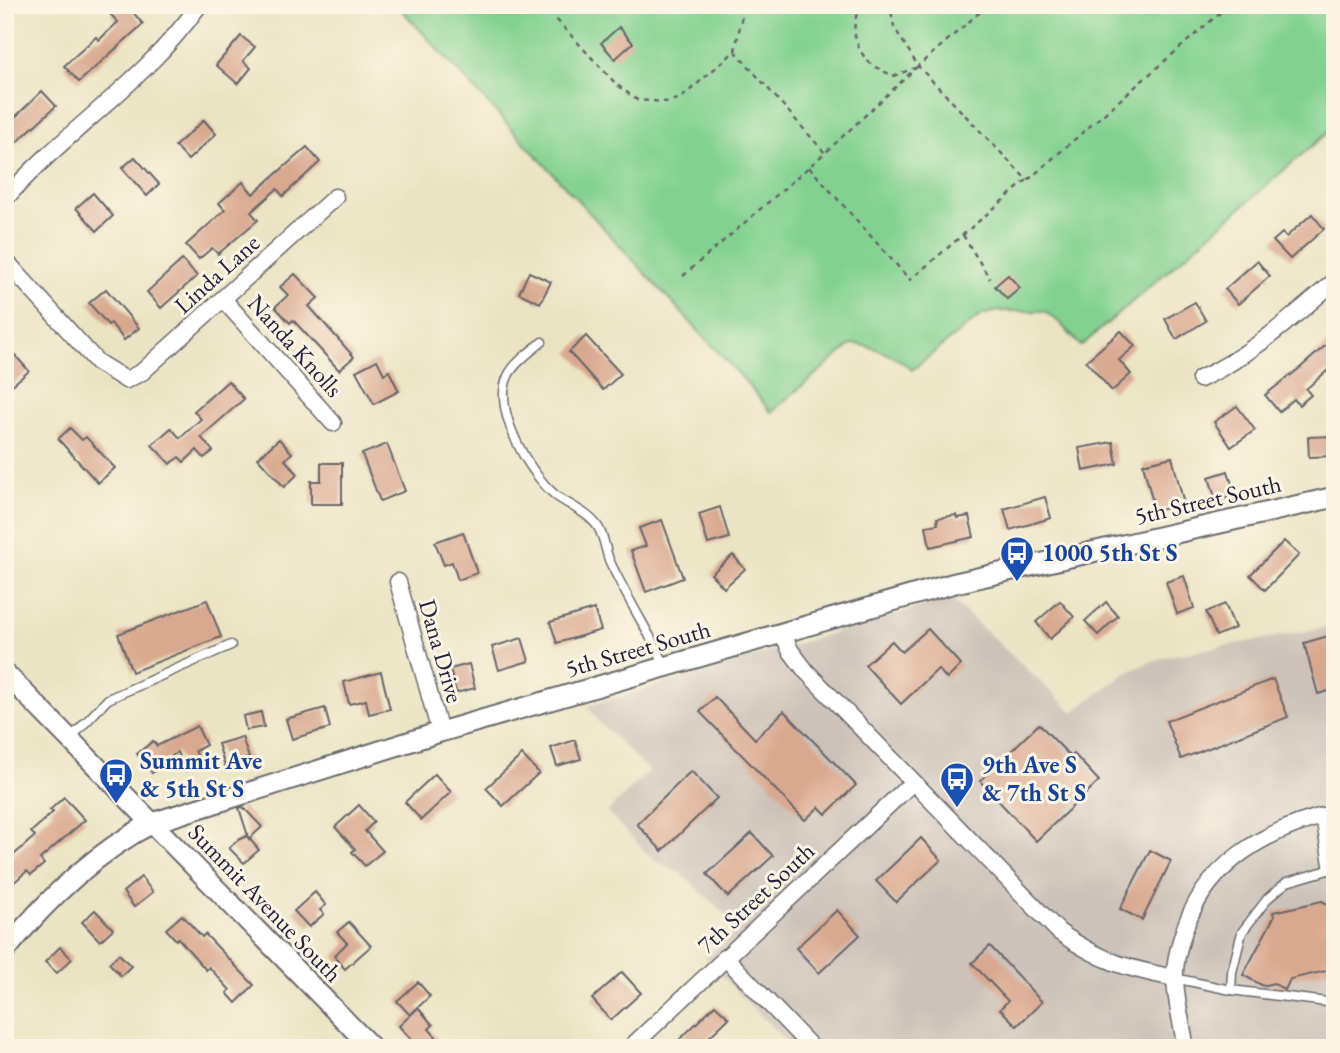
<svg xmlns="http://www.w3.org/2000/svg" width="1340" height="1053" viewBox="0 0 1340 1053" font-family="'EB Garamond',serif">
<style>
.industrial{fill:#ccc2b9}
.green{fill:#82d190;stroke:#527a66;stroke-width:2}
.building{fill:#d9a890}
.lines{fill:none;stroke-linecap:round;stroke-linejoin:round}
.service-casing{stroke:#68666b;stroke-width:11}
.minor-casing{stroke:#68666b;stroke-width:19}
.tertiary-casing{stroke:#68666b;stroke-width:23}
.path{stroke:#68666b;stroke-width:2.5;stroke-dasharray:5 5;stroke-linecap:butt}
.service{stroke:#fff;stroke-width:8}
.minor{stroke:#fff;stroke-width:16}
.tertiary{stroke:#fff;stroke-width:19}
.labels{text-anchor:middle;stroke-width:6;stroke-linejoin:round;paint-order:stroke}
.street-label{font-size:24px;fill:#22223b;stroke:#fcf5e5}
.transit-label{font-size:24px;font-weight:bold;fill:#164399;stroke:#fcf5e5;text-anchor:start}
</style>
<rect width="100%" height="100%" fill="#fcf5e5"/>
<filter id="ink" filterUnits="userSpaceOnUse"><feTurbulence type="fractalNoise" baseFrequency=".0143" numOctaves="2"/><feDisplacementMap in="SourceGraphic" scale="14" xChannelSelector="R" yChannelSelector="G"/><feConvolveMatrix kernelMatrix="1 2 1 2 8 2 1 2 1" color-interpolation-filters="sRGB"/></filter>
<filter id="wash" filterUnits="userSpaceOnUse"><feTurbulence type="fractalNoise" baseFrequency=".00686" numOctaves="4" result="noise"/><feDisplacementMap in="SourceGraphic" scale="28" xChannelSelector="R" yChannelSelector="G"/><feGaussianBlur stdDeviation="1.57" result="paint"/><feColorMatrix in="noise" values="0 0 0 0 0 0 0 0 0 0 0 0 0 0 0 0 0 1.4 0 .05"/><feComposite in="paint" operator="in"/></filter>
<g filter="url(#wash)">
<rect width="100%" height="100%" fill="#ebe4c4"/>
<path class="industrial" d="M950 598 1073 712 1126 673 1150 662 1169 656 1335 626V1048H792L705 959 739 927 692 883 677 871 655 861 607 812 649 771 598 721 588 706Z"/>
<path class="green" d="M397 5H1335V126L1081 346 1059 322 1044 311H999L981 315 912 370C899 357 869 344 852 344L771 412 745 381Z"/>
<g id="blocks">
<g class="building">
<path d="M121 5H127L143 24 79 82 64 66 96 37 99 40 118 22 111 15Z"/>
<path d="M619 27 633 43 615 59 601 43Z"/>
<path d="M241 36 255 47 243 61 251 68 238 84 216 65Z"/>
<path d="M42 91 56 106 5 153V127Z"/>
<path d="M204 120 216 134 188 160 175 146Z"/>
<path d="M307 147 320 162 283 196 277 189 251 212 258 220 218 254 212 248 199 259 186 245 225 210 219 203 243 182 253 194Z"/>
<path d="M135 157 159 184 147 196 122 168Z"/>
<path d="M93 193 113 216 97 231 76 208Z"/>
<path d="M1312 214 1324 229 1290 259 1273 241 1282 233 1286 237Z"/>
<path d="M182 260 197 276 161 308 147 292Z"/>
<path d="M1257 261 1270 276 1238 304 1225 289Z"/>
<path d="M529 272 551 282 540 303 519 293Z"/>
<path d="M295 274 318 298 309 306 354 357 339 370 293 320 290 323 275 307 288 295 280 287Z"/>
<path d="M1008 275 1020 288 1007 299 995 286Z"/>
<path d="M106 289 139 328 124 340 111 323 108 325 89 303Z"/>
<path d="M1195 302 1206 321 1176 339 1165 319Z"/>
<path d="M1121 331 1135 346 1119 360 1131 374 1112 391 1086 361Z"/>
<path d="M586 336 621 374 603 390 569 352Z"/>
<path d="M1335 337V380L1327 371 1306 389 1311 395 1299 405 1294 399 1279 412 1265 395 1300 368Z"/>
<path d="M5 344 29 371 10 387 5 381Z"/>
<path d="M377 360 384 374 389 371 399 391 374 404 356 371Z"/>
<path d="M228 381 244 399 201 437 213 451 204 458 197 450 184 462 179 457 170 464 152 445 171 428 180 438 201 419 194 411Z"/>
<path d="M1237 406 1255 430 1231 447 1214 422Z"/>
<path d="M70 428 82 440 86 437 115 468 98 483 58 439Z"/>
<path d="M1335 436V456L1309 457 1308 437Z"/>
<path d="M279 439 292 453 285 460 298 474 284 487 258 458Z"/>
<path d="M1113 442 1117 464 1083 471 1079 448Z"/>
<path d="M387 444 405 491 380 501 362 454Z"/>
<path d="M1172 457 1184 504 1155 511 1143 464Z"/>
<path d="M321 463H342V504H311V481H321Z"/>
<path d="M1228 471 1235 495 1216 501 1209 477Z"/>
<path d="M1045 497 1051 518 1010 530 1004 509Z"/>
<path d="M720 507 729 538 708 544 699 514Z"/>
<path d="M956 515 957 518 969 516 974 537 930 547 926 526 938 524 937 518Z"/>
<path d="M662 520 683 578 646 592 631 551 646 546 639 528Z"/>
<path d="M463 532 477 573 458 580 452 562 444 565 435 542Z"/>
<path d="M1284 541 1299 555 1265 590 1250 575Z"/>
<path d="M733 555 745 569 724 588 711 574Z"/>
<path d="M1184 576 1194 608 1177 614 1166 582Z"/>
<path d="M207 600 221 637 132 672 118 634Z"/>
<path d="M1060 601 1074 617 1050 639 1036 622Z"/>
<path d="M1106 602 1118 616 1098 635 1085 621Z"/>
<path d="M1225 604 1235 628 1216 636 1206 612Z"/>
<path d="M594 609 601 630 557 643 550 622Z"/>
<path d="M928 629 961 665 947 679 938 669 901 704 865 665 892 641 902 652Z"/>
<path d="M1335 634V689L1318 694 1304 643Z"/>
<path d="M522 638 529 661 499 670 492 647Z"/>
<path d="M469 664 475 688 456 693 450 669Z"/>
<path d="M381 672 390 709 369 714 366 700 349 704 344 682Z"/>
<path d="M1273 679 1288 717 1181 759 1166 721Z"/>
<path d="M715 697 755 739 784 711 856 785 826 814 819 807 805 820 700 712Z"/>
<path d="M325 708 330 728 292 739 286 719Z"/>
<path d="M261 712 264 727 246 730 243 716Z"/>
<path d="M1039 724 1071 757 1074 754 1099 781 1036 841 980 781Z"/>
<path d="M197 726 206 745 195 751 201 764 186 771 177 752 152 773 137 754 153 741 157 746Z"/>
<path d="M242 737 249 758 225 766 218 744Z"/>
<path d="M575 740 581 759 557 766 551 748Z"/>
<path d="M522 755 539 773 503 806 486 788Z"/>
<path d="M691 771 717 798 662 851 637 824Z"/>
<path d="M435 774 451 792 421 820 405 802Z"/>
<path d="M64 797 85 820 40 859 44 864 31 875 27 871 5 890V863L35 836 31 832 53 812 50 810Z"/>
<path d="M359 805 374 822 365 831 383 851 365 866 352 852 355 849 335 827Z"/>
<path d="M243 807 262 827 249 839 239 808Z"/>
<path d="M752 833 773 856 728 897 707 874Z"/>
<path d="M247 836 259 850 244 863 229 848 238 840Z"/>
<path d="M921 838 941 860 896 902 876 881Z"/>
<path d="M1150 850 1171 861 1142 920 1120 909Z"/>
<path d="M141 877 153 892 134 907 123 892Z"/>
<path d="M315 892 326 905 320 910 324 914 309 927 294 911Z"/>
<path d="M1322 901 1335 908V969L1290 979 1285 990 1273 983 1263 986 1243 975 1274 917 1273 912Z"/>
<path d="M95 910 113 929 100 941 82 922Z"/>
<path d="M837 910 860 935 819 973 796 948Z"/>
<path d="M182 915 202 937 205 934 254 985 236 1003 227 993 230 990 209 967 206 970 178 938 176 940 166 929Z"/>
<path d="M349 922 371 946 345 969 334 956 347 943 337 932Z"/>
<path d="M990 946 1042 1002 1017 1026 1000 1009 1008 1001 972 963Z"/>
<path d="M60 947 72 959 57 973 45 962Z"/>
<path d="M119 954 131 966 121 976 109 963Z"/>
<path d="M622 972 641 993 611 1020 592 999Z"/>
<path d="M418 982 430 996 410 1015 397 1001Z"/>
<path d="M715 1005 729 1018 698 1048H671Z"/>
<path d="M418 1008 433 1025 429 1029 446 1048H419L399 1026Z"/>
</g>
</g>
</g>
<g filter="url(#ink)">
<use href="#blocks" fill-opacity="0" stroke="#68666b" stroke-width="2"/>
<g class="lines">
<g class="service-casing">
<g id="service">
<path d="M5 25 7 27"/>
<path d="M542 342C531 351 514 363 508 376 492 410 529 473 555 495 568 505 589 513 598 527 605 538 605 551 610 562 627 598 648 631 666 667"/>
<path d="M70 739 108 699 231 645"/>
<path d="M1320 817 1329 870"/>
<path d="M1174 978 1231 990 1335 1003"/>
<path d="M1231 990 1232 972 1242 932 1268 898 1287 882 1335 868"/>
</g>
</g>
<g class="minor-casing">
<g id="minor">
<path d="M5 199C65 131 146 81 199 5"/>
<path d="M5 260 97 362 126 380 142 372 335 197"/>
<path d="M223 299 333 423"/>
<path d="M1200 379C1252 355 1291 318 1335 281"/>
<path d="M398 582 440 732"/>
<path d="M783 633 790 650 806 671 1059 932C1101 961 1125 968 1174 978"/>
<path d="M725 957 812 1048"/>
<path d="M630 1048 913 782"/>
<path d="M1186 1048C1182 1025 1176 1002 1175 979 1174 966 1178 950 1182 937 1203 865 1265 829 1335 813"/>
</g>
</g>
<g class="tertiary-casing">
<g id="tertiary">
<path d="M5 673 372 1048"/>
<path d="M5 951C45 901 95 853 152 823L440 732 951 584 1335 497"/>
</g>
</g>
<g class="path">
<path d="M543 5 616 84 637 100 667 102 681 98 735 51 744 5"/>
<path d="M861 5C850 24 853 46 869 62 875 68 886 72 893 76L915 68"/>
<path d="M735 51 825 153"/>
<path d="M809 167 910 280 1027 180 918 66 988 5"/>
<path d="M1028 180 1229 5"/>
<path d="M963 235 990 279"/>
<path d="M683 276 825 153 918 66 894 27 890 5"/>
</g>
<use href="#service" class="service"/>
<use href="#minor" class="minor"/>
<use href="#tertiary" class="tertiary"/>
</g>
</g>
<defs>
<g id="bus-pin" transform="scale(1.75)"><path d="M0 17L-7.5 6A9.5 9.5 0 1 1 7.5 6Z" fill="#1a4fb4" stroke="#fcf5e5"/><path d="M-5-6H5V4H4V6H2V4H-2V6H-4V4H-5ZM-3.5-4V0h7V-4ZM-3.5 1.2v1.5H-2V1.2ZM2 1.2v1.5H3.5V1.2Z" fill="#fff"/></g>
</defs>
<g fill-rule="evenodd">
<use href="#bus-pin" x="1017" y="553"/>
<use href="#bus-pin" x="116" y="775"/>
<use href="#bus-pin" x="957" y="779"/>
</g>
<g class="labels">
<g class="street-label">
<text transform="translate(217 274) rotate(-42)" y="8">Linda Lane</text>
<text transform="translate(295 346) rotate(48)" y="8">Nanda Knolls</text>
<text transform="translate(1208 500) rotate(-13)" y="8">5th Street South</text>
<text transform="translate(638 649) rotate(-16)" y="8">5th Street South</text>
<text transform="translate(441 651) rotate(74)" y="8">Dana Drive</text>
<text transform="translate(756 898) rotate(-43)" y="8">7th Street South</text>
<text transform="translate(265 903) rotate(46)" y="8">Summit Avenue South</text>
</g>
<g class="transit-label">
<text x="1042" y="561">1000 5th St S</text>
<text x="140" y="769">Summit Ave<tspan x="140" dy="28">&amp; 5th St S</tspan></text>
<text x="982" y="773">9th Ave S<tspan x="982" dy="28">&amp; 7th St S</tspan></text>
</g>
</g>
<rect width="1340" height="1053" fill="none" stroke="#fcf5e5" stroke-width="28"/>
</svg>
